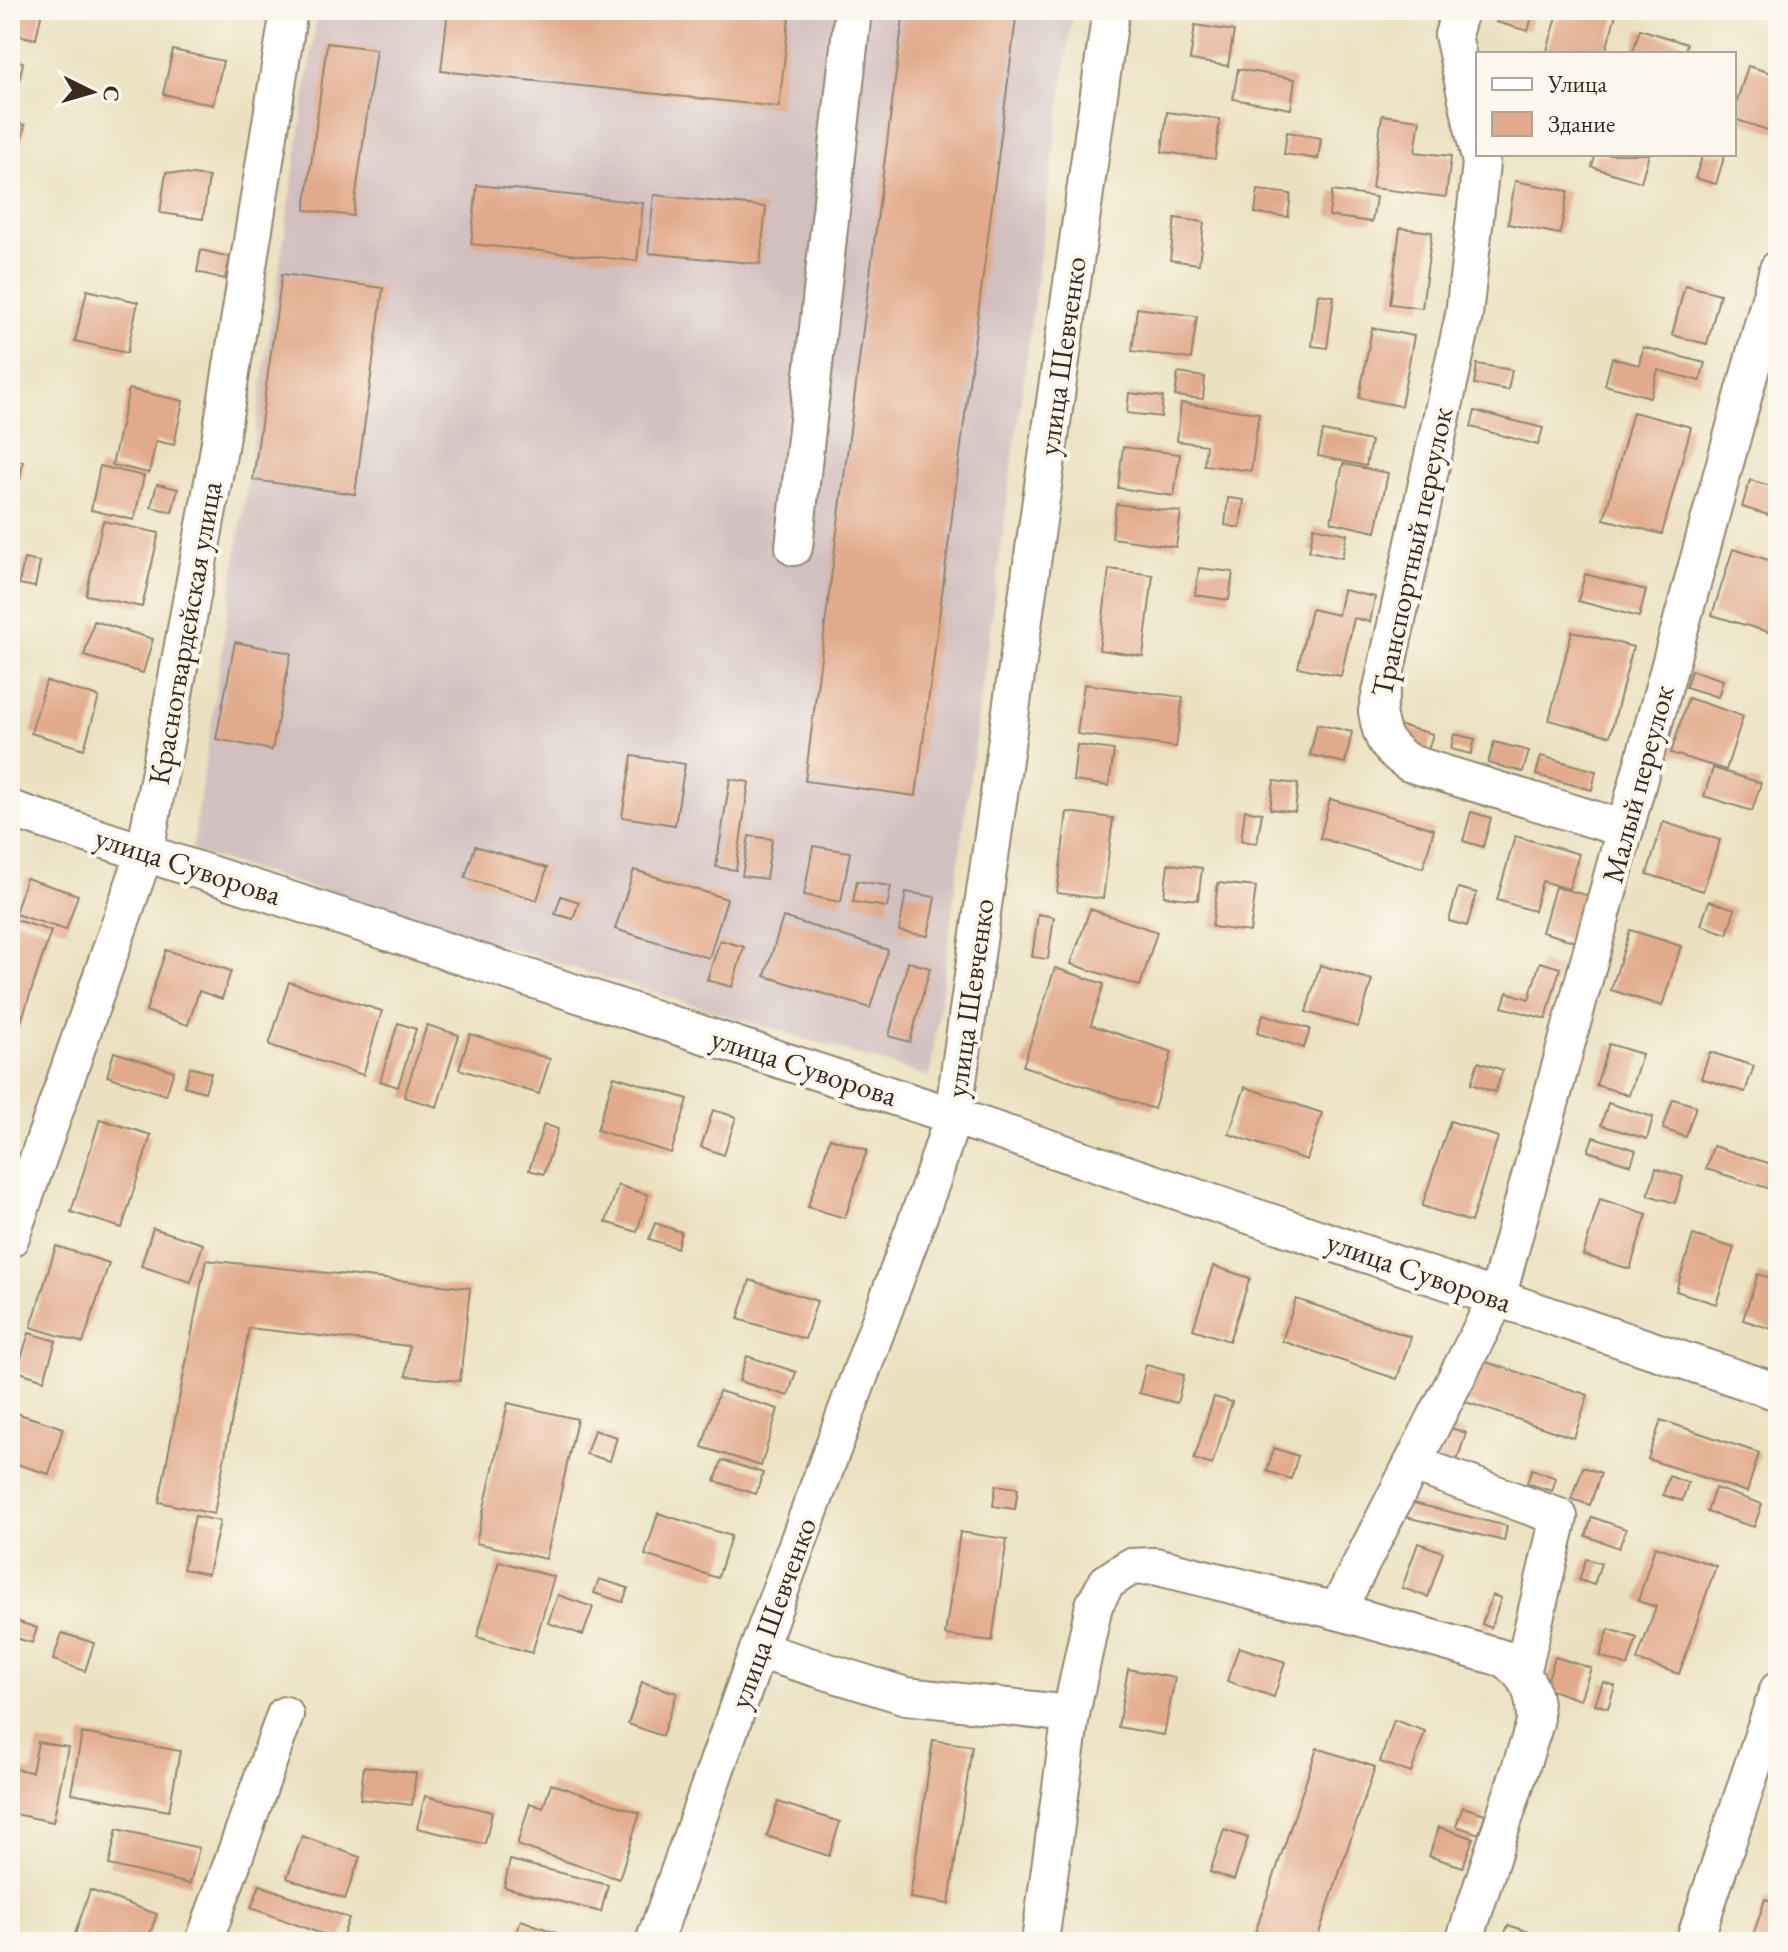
<svg xmlns="http://www.w3.org/2000/svg" width="1788" height="1952" viewBox="0 0 1788 1952" font-family="'EB Garamond',serif">
<style>
.industrial{fill:#d2bfbf}
.building{fill:#e2aa8c}
.lines{fill:none;stroke-linecap:round;stroke-linejoin:round}
.minor-casing{stroke:#93866f;stroke-width:40}
.minor{stroke:#fff;stroke-width:36}
.labels{text-anchor:middle;stroke-width:8;stroke-linejoin:round;paint-order:stroke}
.street-label{font-size:30px;fill:#3b2a1e;stroke:#fbf7ec}
</style>
<rect width="100%" height="100%" fill="#fbf7ec"/>
<filter id="ink" filterUnits="userSpaceOnUse"><feTurbulence type="fractalNoise" baseFrequency=".0125" numOctaves="2"/><feDisplacementMap in="SourceGraphic" scale="16" xChannelSelector="R" yChannelSelector="G"/><feConvolveMatrix kernelMatrix="1 2 1 2 8 2 1 2 1" color-interpolation-filters="sRGB"/></filter>
<filter id="wash" filterUnits="userSpaceOnUse"><feTurbulence type="fractalNoise" baseFrequency=".006" numOctaves="4" result="noise"/><feDisplacementMap in="SourceGraphic" scale="32" xChannelSelector="R" yChannelSelector="G"/><feGaussianBlur stdDeviation="1.8" result="paint"/><feColorMatrix in="noise" values="0 0 0 0 0 0 0 0 0 0 0 0 0 0 0 0 0 1.4 0 .05"/><feComposite in="paint" operator="in"/></filter>
<g filter="url(#wash)">
<rect width="100%" height="100%" fill="#ebe1c0"/>
<path class="industrial" d="M318 10H1073L930 1077 192 851Z"/>
<g id="blocks">
<g class="building">
<path d="M10 10H42L36 39 10 34Z"/>
<path d="M448 10H790L779 107 441 71Z"/>
<path d="M904 10 1017 11 916 796 805 781Z"/>
<path d="M1499 10H1534L1528 31 1496 22Z"/>
<path d="M1559 10H1617L1605 54H1546Z"/>
<path d="M1195 25 1234 31 1228 66 1190 60Z"/>
<path d="M1640 29 1687 44 1684 54H1632Z"/>
<path d="M327 43 376 49 353 216 305 210Z"/>
<path d="M173 50 223 61 213 105 163 94Z"/>
<path d="M10 60 23 62 17 95 10 93Z"/>
<path d="M1748 66 1778 75 1777 133 1734 119V110Z"/>
<path d="M1238 69 1295 79 1291 109 1233 99Z"/>
<path d="M1167 112 1220 119 1215 159 1162 152Z"/>
<path d="M1382 115 1420 120 1415 152 1451 156 1446 197 1372 188Z"/>
<path d="M10 122 25 125 15 173 10 172Z"/>
<path d="M1287 132 1321 138 1318 159 1284 154Z"/>
<path d="M1596 154H1649L1641 182 1592 167Z"/>
<path d="M1703 154H1725L1716 184 1695 178Z"/>
<path d="M166 172 209 177 203 219 160 213Z"/>
<path d="M1515 181 1568 191 1560 234 1508 224Z"/>
<path d="M477 185 643 203 637 261 471 244Z"/>
<path d="M1258 190 1291 194 1288 217 1255 213Z"/>
<path d="M1332 191 1376 197 1372 222 1329 216Z"/>
<path d="M654 195 766 207 760 264 648 253Z"/>
<path d="M1175 218 1204 222 1199 264 1170 260Z"/>
<path d="M1400 228 1432 232 1422 308 1390 304Z"/>
<path d="M201 250 230 257 225 279 197 272Z"/>
<path d="M282 274 383 288 355 494 253 480Z"/>
<path d="M1685 285 1720 294 1707 344 1672 335Z"/>
<path d="M87 290 138 302 127 353 75 341Z"/>
<path d="M1318 294 1334 296 1327 348 1312 346Z"/>
<path d="M1137 308 1197 316 1191 359 1132 351Z"/>
<path d="M1372 328 1414 336 1401 406 1359 398Z"/>
<path d="M1643 347 1705 363 1700 381 1658 370 1650 397 1605 385 1612 358 1639 365Z"/>
<path d="M1477 364 1512 370 1508 390 1474 384Z"/>
<path d="M1178 373 1205 377 1203 399 1175 396Z"/>
<path d="M129 389 183 401 174 445 156 441 149 473 112 465Z"/>
<path d="M1129 393 1163 397 1161 417 1127 413Z"/>
<path d="M1181 403 1259 413 1251 471 1204 465 1206 445 1177 441Z"/>
<path d="M1475 411 1543 428 1538 445 1471 427Z"/>
<path d="M1633 412 1691 427 1662 534 1604 519Z"/>
<path d="M1323 431 1371 441 1366 466 1318 456Z"/>
<path d="M1123 447 1180 454 1174 496 1118 488Z"/>
<path d="M10 459 23 461 20 480 10 478Z"/>
<path d="M1343 464 1388 473 1376 532 1331 522Z"/>
<path d="M100 466 144 476 134 520 91 510Z"/>
<path d="M1750 480 1778 488V518L1742 507Z"/>
<path d="M157 484 178 489 172 512 151 507Z"/>
<path d="M1228 498 1244 500 1240 528 1225 525Z"/>
<path d="M1116 504 1181 512 1176 547 1112 538Z"/>
<path d="M103 521 159 533 142 607 86 595Z"/>
<path d="M1314 527 1347 534 1342 558 1309 551Z"/>
<path d="M1733 549 1778 563V599L1768 632 1712 615Z"/>
<path d="M24 559 40 562 35 587 19 584Z"/>
<path d="M1199 568 1233 572 1229 600 1195 595Z"/>
<path d="M1109 569 1153 575 1143 656 1099 650Z"/>
<path d="M1585 574 1646 590 1639 617 1578 601Z"/>
<path d="M1343 590 1375 597 1370 622 1354 618 1341 676 1298 667 1311 609 1338 615Z"/>
<path d="M94 621 153 639 143 673 84 656Z"/>
<path d="M1572 631 1633 647 1610 736 1549 720Z"/>
<path d="M235 642 291 653 272 750 216 739Z"/>
<path d="M1691 670 1723 680 1718 697 1686 687Z"/>
<path d="M46 681 99 697 84 749 31 733Z"/>
<path d="M1084 684 1183 697 1176 747 1077 734Z"/>
<path d="M1688 698 1743 716 1726 770 1671 753Z"/>
<path d="M1317 724 1352 732 1345 763 1310 755Z"/>
<path d="M1398 725 1433 734 1428 750 1393 741Z"/>
<path d="M1454 734 1475 739 1471 754 1451 749Z"/>
<path d="M1494 742 1529 751 1523 772 1488 763Z"/>
<path d="M1077 745 1114 750 1109 786 1073 781Z"/>
<path d="M632 756 685 764 675 825 622 817Z"/>
<path d="M1541 756 1596 771 1592 790 1536 775Z"/>
<path d="M1713 768 1761 783 1752 811 1704 796Z"/>
<path d="M730 779 749 782 736 870 716 867Z"/>
<path d="M1274 781 1298 784 1295 812 1270 809Z"/>
<path d="M1330 799 1434 829 1423 868 1320 838Z"/>
<path d="M1245 810 1262 813 1257 843 1241 841Z"/>
<path d="M1067 812 1113 818 1103 899 1057 893Z"/>
<path d="M1471 812 1491 818 1483 847 1463 841Z"/>
<path d="M1663 822 1720 840 1703 891 1647 874Z"/>
<path d="M749 836 772 839 766 879 742 876Z"/>
<path d="M1515 836 1579 854 1569 889 1542 881 1534 911 1497 900Z"/>
<path d="M475 846 547 868 537 900 465 878Z"/>
<path d="M813 846 850 852 841 902 804 895Z"/>
<path d="M1168 864 1202 868 1198 900 1164 896Z"/>
<path d="M634 870 727 899 709 958 615 929Z"/>
<path d="M26 878 78 895 66 930 15 914Z"/>
<path d="M857 881 891 886 887 907 853 902Z"/>
<path d="M1218 883 1256 887 1250 932 1212 927Z"/>
<path d="M1555 887 1590 896 1577 942 1542 932Z"/>
<path d="M1458 888 1477 893 1467 926 1449 921Z"/>
<path d="M906 892 935 897 928 936 899 931Z"/>
<path d="M561 896 579 902 573 919 555 914Z"/>
<path d="M1709 901 1735 909 1727 934 1701 925Z"/>
<path d="M1090 909 1157 932 1140 986 1071 964Z"/>
<path d="M1038 914 1054 917 1048 959 1032 957Z"/>
<path d="M783 917 888 950 870 1008 765 976Z"/>
<path d="M10 918 51 931 19 1028 10 1025Z"/>
<path d="M1630 930 1681 946 1662 1006 1611 990Z"/>
<path d="M720 940 744 947 732 987 707 980Z"/>
<path d="M166 950 231 971 222 999 199 991 188 1025 146 1011Z"/>
<path d="M908 962 930 968 910 1042 889 1036Z"/>
<path d="M1540 962 1560 968 1546 1019 1502 1007 1507 992 1529 999Z"/>
<path d="M1320 965 1372 980 1358 1027 1306 1012Z"/>
<path d="M1055 968 1104 984 1091 1025 1172 1052 1154 1109 1023 1066Z"/>
<path d="M289 982 382 1011 363 1075 269 1045Z"/>
<path d="M1263 1014 1310 1029 1304 1048 1257 1033Z"/>
<path d="M398 1023 416 1029 398 1087 380 1081Z"/>
<path d="M427 1025 459 1035 437 1107 404 1097Z"/>
<path d="M470 1034 550 1059 539 1094 459 1069Z"/>
<path d="M1609 1044 1642 1054 1629 1095 1596 1085Z"/>
<path d="M114 1052 174 1071 166 1095 107 1076Z"/>
<path d="M1710 1052 1754 1066 1745 1092 1701 1078Z"/>
<path d="M1478 1062 1503 1070 1495 1092 1471 1084Z"/>
<path d="M190 1067 211 1073 205 1092 184 1086Z"/>
<path d="M614 1076 688 1099 671 1153 597 1130Z"/>
<path d="M1245 1087 1322 1113 1307 1160 1229 1134Z"/>
<path d="M1673 1099 1696 1106 1686 1137 1663 1129Z"/>
<path d="M1608 1103 1653 1117 1647 1139 1601 1125Z"/>
<path d="M713 1110 736 1117 724 1155 701 1147Z"/>
<path d="M100 1119 151 1135 122 1228 71 1212Z"/>
<path d="M1450 1121 1498 1137 1471 1222 1422 1206Z"/>
<path d="M544 1124 558 1129 544 1174 529 1170Z"/>
<path d="M1593 1137 1636 1150 1631 1165 1588 1151Z"/>
<path d="M830 1138 867 1150 845 1218 808 1207Z"/>
<path d="M1713 1146 1778 1166 1777 1191 1706 1169Z"/>
<path d="M1656 1168 1683 1177 1675 1203 1648 1195Z"/>
<path d="M618 1185 648 1195 637 1232 606 1222Z"/>
<path d="M1600 1199 1647 1214 1630 1269 1583 1255Z"/>
<path d="M655 1223 681 1232 677 1248 649 1239Z"/>
<path d="M153 1228 203 1244 191 1282 141 1266Z"/>
<path d="M1693 1235 1734 1248 1716 1304 1676 1291Z"/>
<path d="M56 1246 109 1263 83 1343 31 1327Z"/>
<path d="M206 1260 470 1288 460 1381 406 1376 409 1346 249 1328 214 1514 159 1502Z"/>
<path d="M1213 1266 1250 1278 1229 1341 1193 1329Z"/>
<path d="M1758 1274 1778 1280V1331L1743 1320Z"/>
<path d="M750 1280 817 1301 805 1339 738 1319Z"/>
<path d="M1296 1299 1411 1337 1397 1379 1282 1341Z"/>
<path d="M29 1333 56 1341 44 1380 17 1371Z"/>
<path d="M747 1356 796 1372 788 1396 739 1381Z"/>
<path d="M1474 1358 1588 1395 1574 1438 1460 1400Z"/>
<path d="M1146 1365 1184 1375 1177 1403 1139 1393Z"/>
<path d="M719 1391 778 1409 761 1466 702 1447Z"/>
<path d="M1214 1397 1232 1402 1212 1465 1194 1459Z"/>
<path d="M508 1403 577 1419 546 1559 476 1543Z"/>
<path d="M10 1411 63 1428 49 1474 10 1462Z"/>
<path d="M1661 1420 1759 1453 1747 1492 1648 1459Z"/>
<path d="M1442 1425 1466 1433 1455 1467 1430 1459Z"/>
<path d="M594 1430 617 1437 610 1461 586 1454Z"/>
<path d="M1274 1448 1298 1456 1291 1479 1267 1471Z"/>
<path d="M722 1460 763 1473 756 1494 715 1481Z"/>
<path d="M1583 1467 1601 1473 1590 1505 1572 1499Z"/>
<path d="M1532 1469 1556 1478 1552 1491 1527 1483Z"/>
<path d="M1669 1476 1688 1483 1682 1501 1663 1495Z"/>
<path d="M996 1485 1018 1488 1015 1509 993 1506Z"/>
<path d="M1715 1488 1762 1504 1754 1527 1707 1512Z"/>
<path d="M1409 1502 1507 1526 1504 1541 1406 1517Z"/>
<path d="M658 1513 731 1536 718 1578 645 1555Z"/>
<path d="M195 1516 220 1521 208 1574 183 1569Z"/>
<path d="M1592 1517 1626 1529 1619 1548 1586 1536Z"/>
<path d="M960 1532 1007 1539 992 1641 945 1635Z"/>
<path d="M1418 1543 1443 1552 1428 1597 1402 1588Z"/>
<path d="M1655 1546 1716 1566 1679 1674 1637 1660 1656 1607 1638 1601Z"/>
<path d="M1586 1559 1601 1563 1594 1585 1579 1580Z"/>
<path d="M499 1561 554 1577 532 1653 477 1637Z"/>
<path d="M599 1579 628 1588 623 1602 594 1593Z"/>
<path d="M558 1595 593 1607 583 1635 548 1623Z"/>
<path d="M1492 1595 1501 1598 1491 1628 1482 1624Z"/>
<path d="M10 1619 37 1628 32 1643 10 1636Z"/>
<path d="M1609 1629 1637 1638 1628 1666 1600 1656Z"/>
<path d="M62 1633 94 1643 85 1671 53 1660Z"/>
<path d="M1239 1647 1285 1662 1274 1697 1227 1681Z"/>
<path d="M1555 1657 1591 1668 1580 1700 1545 1688Z"/>
<path d="M1128 1669 1175 1678 1164 1735 1118 1727Z"/>
<path d="M642 1682 677 1693 662 1736 628 1724Z"/>
<path d="M1603 1682 1615 1686 1608 1708 1595 1704Z"/>
<path d="M1394 1720 1425 1731 1411 1773 1380 1762Z"/>
<path d="M82 1733 180 1751 169 1811 71 1793Z"/>
<path d="M933 1740 972 1746 949 1904 910 1898Z"/>
<path d="M38 1742 68 1747 53 1822 10 1813V1794L15 1769 32 1772Z"/>
<path d="M1317 1748 1375 1767 1316 1942H1252Z"/>
<path d="M364 1766 416 1773 412 1805 360 1799Z"/>
<path d="M551 1784 640 1813 619 1879 517 1845 530 1803 543 1808Z"/>
<path d="M425 1796 492 1812 485 1844 417 1828Z"/>
<path d="M778 1802 840 1822 829 1856 767 1836Z"/>
<path d="M1463 1807 1485 1814 1479 1834 1456 1826Z"/>
<path d="M1439 1827 1473 1838 1463 1867 1429 1856Z"/>
<path d="M117 1829 199 1848 190 1884 109 1865Z"/>
<path d="M1224 1830 1248 1838 1234 1880 1210 1872Z"/>
<path d="M302 1836 360 1857 345 1899 287 1878Z"/>
<path d="M510 1860 608 1885 601 1912 504 1887Z"/>
<path d="M260 1885 349 1918 341 1941 251 1908Z"/>
<path d="M90 1890 157 1914 147 1942H97L75 1934Z"/>
<path d="M1765 1899 1778 1903V1942H1751Z"/>
<path d="M521 1920 580 1942H512Z"/>
<path d="M1508 1925 1529 1932 1526 1942H1502Z"/>
</g>
</g>
</g>
<g filter="url(#ink)">
<use href="#blocks" fill-opacity="0" stroke="#93866f" stroke-width="2"/>
<g class="lines">
<g class="minor-casing">
<g id="minor">
<path d="M1460 10 1453 35 1478 150"/>
<path d="M1479 154 1481 163 1464 315 1377 711C1381 738 1386 747 1409 763L1625 829"/>
<path d="M794 547 853 10"/>
<path d="M10 809 953 1116 1778 1392"/>
<path d="M10 1239 145 852 217 460 289 10"/>
<path d="M1414 1464 1559 1517 1522 1673"/>
<path d="M1337 1611 1497 1298 1778 269"/>
<path d="M758 1650 906 1696 1071 1714"/>
<path d="M204 1942 285 1715"/>
<path d="M654 1942 758 1650 931 1183 953 1116 1111 10"/>
<path d="M1040 1942 1071 1714 1094 1605 1107 1582 1130 1567 1155 1566 1337 1611 1505 1659C1530 1679 1535 1691 1535 1723L1464 1942"/>
<path d="M1694 1942 1778 1690"/>
</g>
</g>
<use href="#minor" class="minor"/>
</g>
</g>
<g class="labels">
<g class="street-label">
<text transform="translate(1062 356) rotate(-82)" y="10">улица Шевченко</text>
<text transform="translate(1412 552) rotate(-78)" y="10">Транспортный переулок</text>
<text transform="translate(185 633) rotate(-80)" y="10">Красногвардейская улица</text>
<text transform="translate(1638 784) rotate(-75)" y="10">Малый переулок</text>
<text transform="translate(188 866) rotate(18)" y="10">улица Суворова</text>
<text transform="translate(970 998) rotate(-82)" y="10">улица Шевченко</text>
<text transform="translate(804 1067) rotate(18)" y="10">улица Суворова</text>
<text transform="translate(1419 1272) rotate(19)" y="10">улица Суворова</text>
<text transform="translate(773 1613) rotate(-70)" y="10">улица Шевченко</text>
</g>
</g>
<rect width="1788" height="1952" fill="none" stroke="#fbf7ec" stroke-width="40"/>
<rect x="1476" y="52" width="260" height="104" fill="#fbf7ec" stroke="#aea59a" stroke-width="2"/>
<rect x="1492" y="78" width="40" height="12" fill="#ffffff" stroke="#aea59a" stroke-width="2"/>
<text x="1548" y="92" font-size="24" fill="#3b2a1e">Улица</text>
<rect x="1492" y="112" width="40" height="24" fill="#e2aa8c" stroke="#aea59a" stroke-width="2"/>
<text x="1548" y="132" font-size="24" fill="#3b2a1e">Здание</text>
<g transform="translate(92 92) rotate(95)" stroke="#fbf7ec" stroke-width="6" paint-order="stroke">
<path d="M0-6L14 30L0 20L-14 30Z" fill="#3b2a1e"/>
<text y="-12" font-size="22" font-weight="bold" text-anchor="middle" fill="#3b2a1e">С</text>
</g>
</svg>
